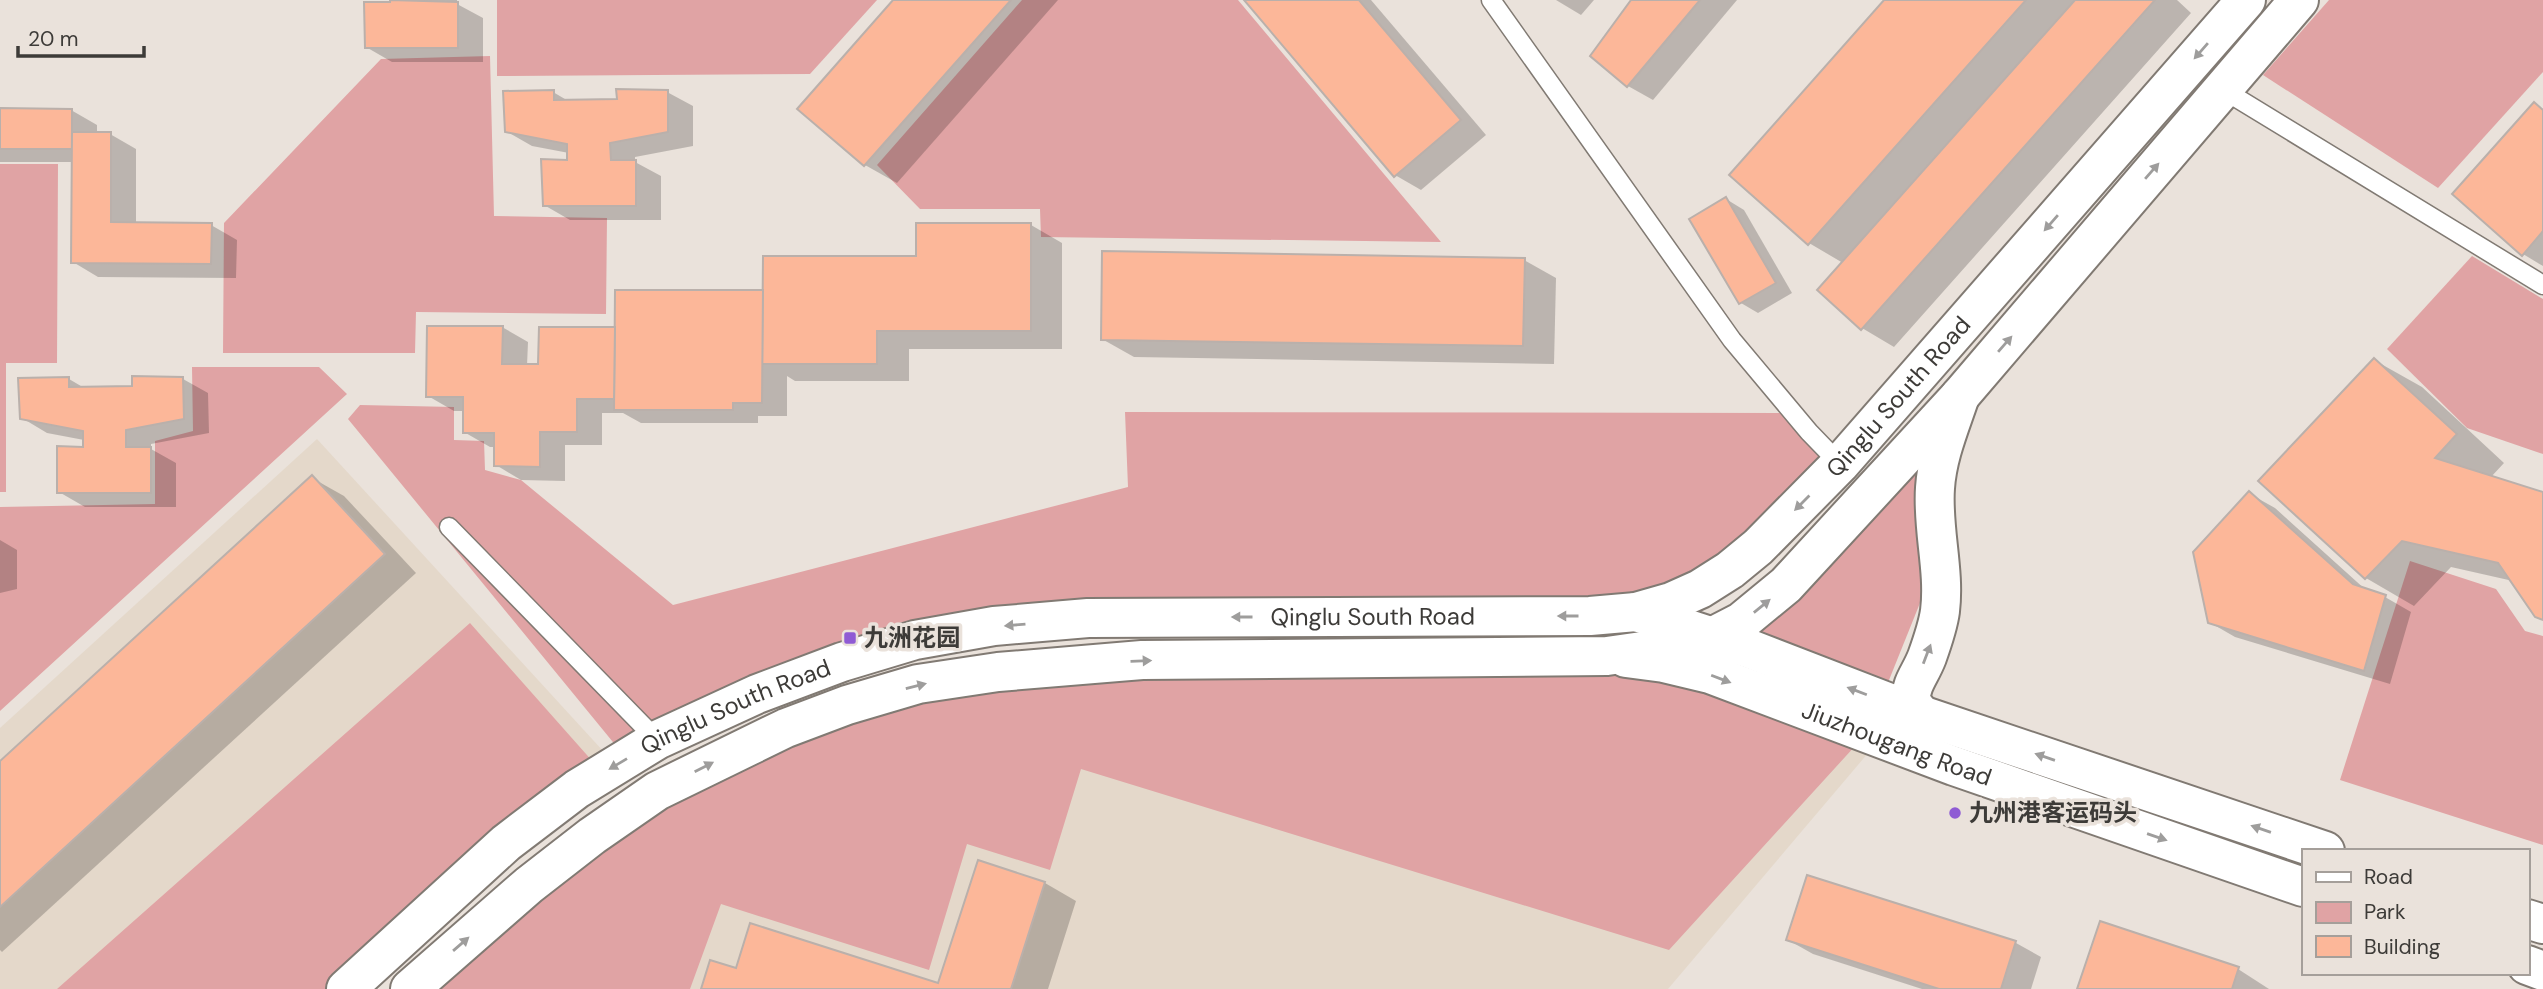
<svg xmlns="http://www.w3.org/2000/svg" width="2543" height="989" viewBox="0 0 2543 989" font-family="'DM Sans','Noto Sans SC',sans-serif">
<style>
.built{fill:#e4d8ca}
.green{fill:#e0a3a4}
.shadow{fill:#0003}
.building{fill:#fcb799;stroke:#bab0ab;stroke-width:2}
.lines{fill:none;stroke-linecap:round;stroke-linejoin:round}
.service-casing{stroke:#817a73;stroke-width:21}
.tertiary-casing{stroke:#817a73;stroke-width:42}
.trunk-casing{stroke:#817a73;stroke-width:42}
.service{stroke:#fff;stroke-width:18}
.tertiary{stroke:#fff;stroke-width:38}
.trunk{stroke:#fff;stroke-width:38}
.oneway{fill:#9e9d9c}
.poi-dot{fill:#8f5bd4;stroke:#eae2db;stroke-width:2.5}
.labels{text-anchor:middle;stroke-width:7;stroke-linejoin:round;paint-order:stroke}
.street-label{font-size:24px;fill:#3d3b38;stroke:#eae2db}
.poi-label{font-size:24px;font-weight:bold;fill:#3d3b38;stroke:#eae2db;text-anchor:start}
</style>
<rect width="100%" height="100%" fill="#eae2db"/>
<g class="built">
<path d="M317 439 615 764 344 989H0V728Z"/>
<path d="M1880 739 1668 989H411L724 757Z"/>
</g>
<g class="green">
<path d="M497 0H877L810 74 497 76Z"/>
<path d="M1022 0H1238L1441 242 1041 237 1040 209H920L877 165Z"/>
<path d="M2329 0H2543V72L2438 188 2263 75Z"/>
<path d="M490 56 494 216 607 218 606 314 416 312 415 353H223L224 223 381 59Z"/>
<path d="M0 164H58L57 363H6V492H0Z"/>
<path d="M2472 256 2543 299V454L2467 428 2387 349Z"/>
<path d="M192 367H319L347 394 0 711V507L155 504V441L193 431Z"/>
<path d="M360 405 454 407V440L484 441 485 470 521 480 673 605 1128 487 1125 412 1781 413 1825 464 1731 557 1640 597 1034 608 617 747 348 419Z"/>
<path d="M1918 468 1924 593 1885 690 1737 634Z"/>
<path d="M2410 561 2496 589 2525 631 2543 636V845L2340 780Z"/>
<path d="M470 623 594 763 489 838 325 989H57Z"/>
<path d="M1611 664 1713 685 1856 745 1669 950 1081 769 1050 870 967 844 929 970 721 904 690 989H428L675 794 821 728 923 694 1143 670Z"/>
</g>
<g class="shadow">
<path d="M391 0H457V4L483 18V62H392L366 47Z"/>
<path d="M896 0H1058L897 183 865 165Z"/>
<path d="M1247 0H1371L1486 135 1421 190 1395 175Z"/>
<path d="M1556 0H1594L1581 15Z"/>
<path d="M1633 0H1737L1653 100 1628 86Z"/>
<path d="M1887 0H2177L2191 13 1894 347 1862 328 1819 290 1843 263 1809 243Z"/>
<path d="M553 92 570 102 619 101 667 92 693 106V146L635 157V162L661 176V220H570L544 205 569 162V153L532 146 506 131Z"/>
<path d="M2534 104 2543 109V266L2523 254Z"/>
<path d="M0 110H71L97 125V134H110L136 149V224L211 225 237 240 236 278 98 277 73 262V162H0Z"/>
<path d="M1726 199 1744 210 1792 293 1758 313 1741 303Z"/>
<path d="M1031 225 1062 243V349H909V381H795L787 376V416H758V423H641L623 413H602V445H565V481L521 480 496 465V447H490L464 432V411H454L428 396 502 327 528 342 527 366H540L617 329 764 291 918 258Z"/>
<path d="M1524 260 1556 278 1554 364 1134 357 1102 339Z"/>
<path d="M2374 360 2422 387 2504 463 2491 477 2543 494V620L2536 616 2513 581 2451 567 2414 606 2366 578 2261 481Z"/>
<path d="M69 379 86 389 133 388 183 379 208 393 209 433 151 444V449L176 463V507H85L59 492 84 449V440L47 433 22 418Z"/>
<path d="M312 478 344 496 416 573 2 952 0 950V763Z"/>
<path d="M2250 494 2275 508 2367 591 2385 597 2411 612 2390 684 2235 637 2209 622Z"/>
<path d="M0 540 17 550V589L0 593Z"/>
<path d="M1808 877 2016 943 2041 957 2031 989H1922L1813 954 1788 940Z"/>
<path d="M1045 883 1076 901 1048 989H703L939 986Z"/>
<path d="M2238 969 2269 989H2079Z"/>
</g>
<g class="building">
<path d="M390 0 458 2V48H365L364 2H390Z"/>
<path d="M893 0H1011L864 166 797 109Z"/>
<path d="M1244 0H1359L1461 120 1394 177Z"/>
<path d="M1631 0H1700L1627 87 1590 56Z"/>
<path d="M1884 0H2026L1808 245 1729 175Z"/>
<path d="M2075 0H2155L1861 330 1817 290Z"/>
<path d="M616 89 668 90V132L610 143 611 160H636V206H543L541 159 567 160V144L505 132 503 91 554 90V100L617 99Z"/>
<path d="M2534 102 2543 110V231L2522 256 2452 194Z"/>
<path d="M0 108 72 109V149H0Z"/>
<path d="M72 132H111V222L212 223 211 264 71 263Z"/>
<path d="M1726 197 1776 283 1739 304 1689 219Z"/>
<path d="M916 223H1031V331H877V364H762L763 256H916Z"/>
<path d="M1102 251 1525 258 1523 346 1101 340Z"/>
<path d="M615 290H763L762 403H733V410H614Z"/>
<path d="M427 326H503L502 364H538L539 327H615L614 399H577V432H540V467L494 466V433H463V397H426Z"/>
<path d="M2374 358 2457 434 2435 458 2543 492V620L2535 617 2498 563 2402 541 2365 579 2258 481Z"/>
<path d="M132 376 183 377 184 419 126 430V447H151V493H57V446L83 447V431L20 419 18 378 69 377V387L132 386Z"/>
<path d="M312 475 385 554 0 907V761Z"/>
<path d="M2249 491 2353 584 2386 595 2364 671 2208 623 2193 552Z"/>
<path d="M978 860 1045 882 1011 989H701L710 960 736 968 750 923 938 983Z"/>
<path d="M1807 875 2016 941 2001 989H1939L1786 940Z"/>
<path d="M2100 921 2239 967 2232 989H2077Z"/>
</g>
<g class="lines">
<g class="service-casing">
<g id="service">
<path d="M1491 0 1732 340 1809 432 1840 464"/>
<path d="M2222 89 2543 285"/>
<path d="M449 527 657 740"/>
</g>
</g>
<g class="tertiary-casing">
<g id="tertiary">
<path d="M1636 612 1750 649 1921 715 2325 851"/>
<path id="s1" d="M1626 658 1664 663 1710 674 1954 766 2303 887"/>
<path d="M1921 715 1910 701C1912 681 1920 675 1927 657 1932 643 1938 626 1940 611 1945 570 1932 529 1935 488 1937 456 1950 426 1960 396"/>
<path d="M2527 919 2543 924"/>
<path d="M2527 965 2543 971"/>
</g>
</g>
<g class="trunk-casing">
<g id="trunk">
<path id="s2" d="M346 989 506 843 577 789 657 740 757 694 842 662 915 640 994 626 1088 618 1590 616 1636 612 1671 602 1700 589 1730 570 1758 547 1840 464 2246 0"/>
<path d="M410 989 529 885 592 836 657 791 786 728 847 705 918 684 998 672 1142 660 1607 656 1677 646 1712 637 1741 622 1786 585 1960 396 2299 0"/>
</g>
</g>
<use href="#service" class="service"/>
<use href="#tertiary" class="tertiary"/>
<use href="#trunk" class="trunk"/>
</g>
<defs><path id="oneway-solid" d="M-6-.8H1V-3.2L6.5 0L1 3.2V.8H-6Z" transform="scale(1.75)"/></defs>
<g class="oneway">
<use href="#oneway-solid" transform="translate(2201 51) rotate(131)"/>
<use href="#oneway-solid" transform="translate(2152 171) rotate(-49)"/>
<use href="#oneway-solid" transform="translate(2051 223) rotate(131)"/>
<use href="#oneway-solid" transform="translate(2005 344) rotate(-49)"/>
<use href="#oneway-solid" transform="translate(1802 503) rotate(135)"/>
<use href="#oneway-solid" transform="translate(1762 606) rotate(-39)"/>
<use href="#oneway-solid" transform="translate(1568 616) rotate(180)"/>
<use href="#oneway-solid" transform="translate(1242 617) rotate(180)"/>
<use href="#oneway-solid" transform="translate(1015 625) rotate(175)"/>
<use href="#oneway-solid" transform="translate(1927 654) rotate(-69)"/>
<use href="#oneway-solid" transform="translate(1141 661) rotate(-2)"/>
<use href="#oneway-solid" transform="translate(1721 679) rotate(21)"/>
<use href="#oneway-solid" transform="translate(916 686) rotate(-14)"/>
<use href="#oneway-solid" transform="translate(1857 691) rotate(-159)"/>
<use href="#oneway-solid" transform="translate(2045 757) rotate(-161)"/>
<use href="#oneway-solid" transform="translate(618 764) rotate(149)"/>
<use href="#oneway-solid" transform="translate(704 767) rotate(-27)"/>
<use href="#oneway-solid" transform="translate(2261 829) rotate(-161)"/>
<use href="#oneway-solid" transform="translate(2157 837) rotate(19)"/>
<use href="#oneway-solid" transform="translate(461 944) rotate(-41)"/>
</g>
<g class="poi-dot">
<rect x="843" y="631" width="14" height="14" rx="3.5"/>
<circle cx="1955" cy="813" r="7"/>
</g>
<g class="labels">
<g class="street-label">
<text dy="8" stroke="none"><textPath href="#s2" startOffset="1745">Qinglu South Road</textPath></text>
<text dy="8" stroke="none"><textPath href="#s2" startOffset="1136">Qinglu South Road</textPath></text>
<text dy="8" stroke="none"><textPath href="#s2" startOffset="485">Qinglu South Road</textPath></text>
<text dy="8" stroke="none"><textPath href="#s1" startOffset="285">Jiuzhougang Road</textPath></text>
</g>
<g class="poi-label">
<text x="864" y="646">九洲花园</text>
<text x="1969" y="821">九州港客运码头</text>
</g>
</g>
<rect x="2302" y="849" width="228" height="126" fill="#eae2db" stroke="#a59f9a" stroke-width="2"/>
<rect x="2316" y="872" width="35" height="10" fill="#ffffff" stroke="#a59f9a" stroke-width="2"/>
<text x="2364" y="884" font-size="21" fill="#3d3b38">Road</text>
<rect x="2316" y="902" width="35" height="21" fill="#e0a3a4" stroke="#a59f9a" stroke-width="2"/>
<text x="2364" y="919" font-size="21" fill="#3d3b38">Park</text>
<rect x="2316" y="936" width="35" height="21" fill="#fcb799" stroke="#a59f9a" stroke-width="2"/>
<text x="2364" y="954" font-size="21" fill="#3d3b38">Building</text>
<path d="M18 46v10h126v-10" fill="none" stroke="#3d3b38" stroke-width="3.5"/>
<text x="28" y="46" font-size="21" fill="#3d3b38" stroke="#eae2db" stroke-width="5" paint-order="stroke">20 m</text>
</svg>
